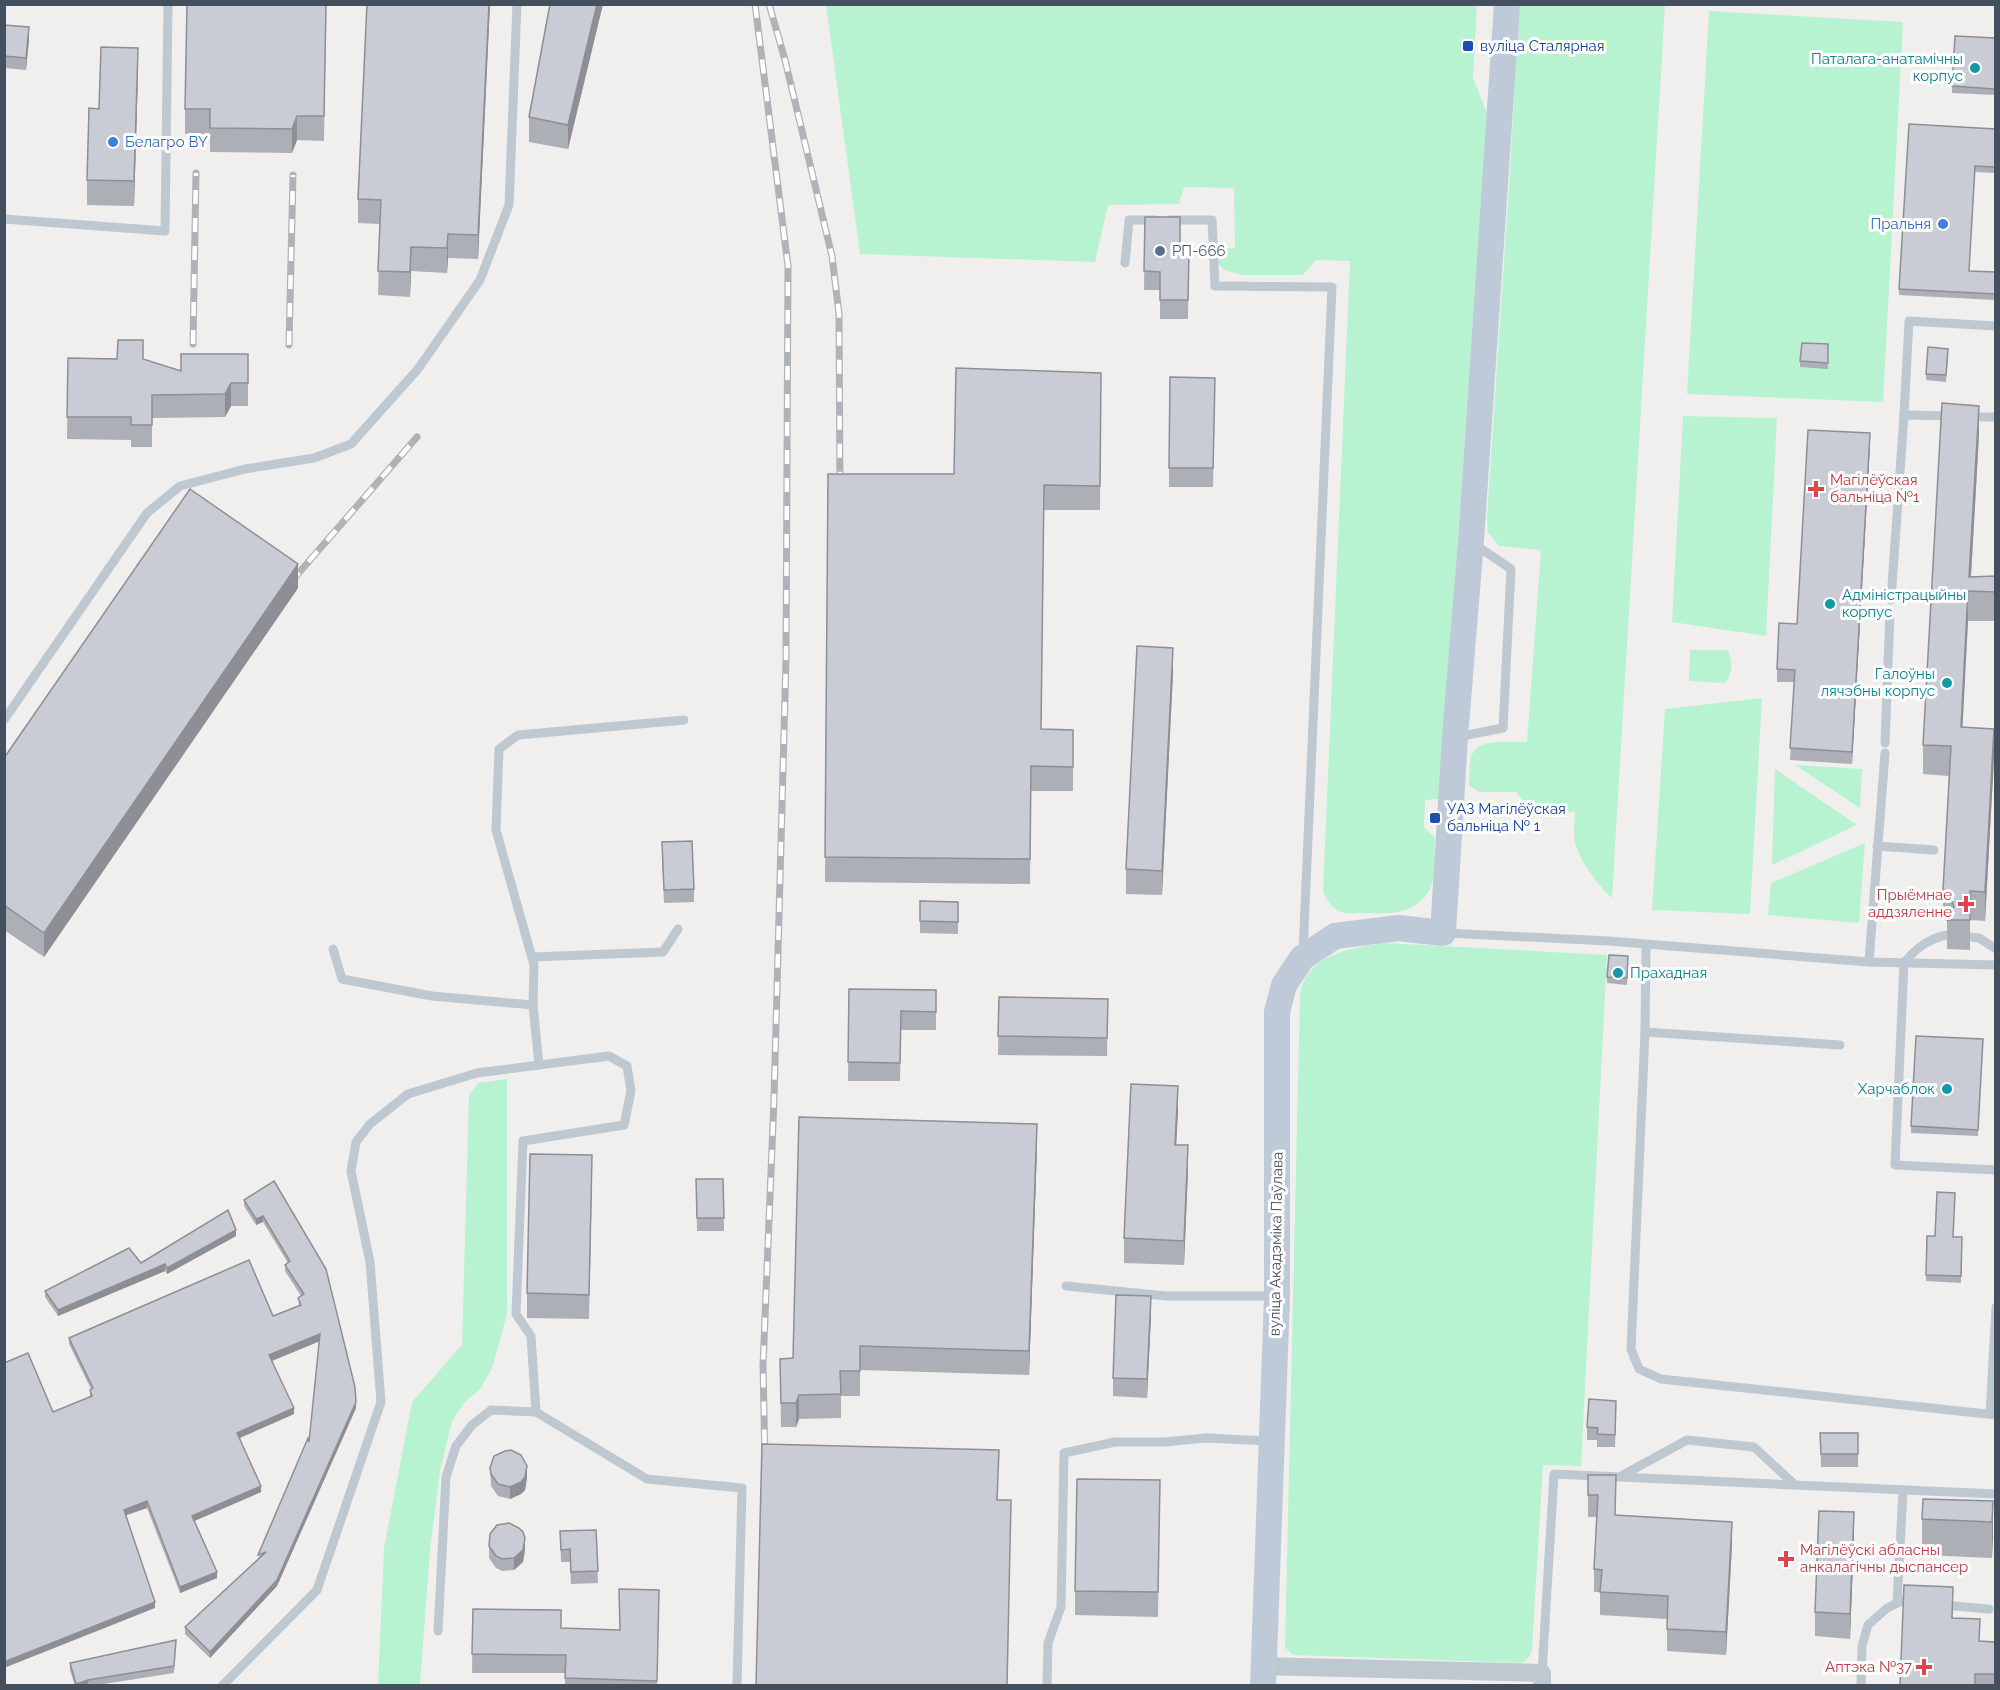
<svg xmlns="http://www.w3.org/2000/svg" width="2000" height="1690" viewBox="0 0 2000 1690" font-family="Raleway,sans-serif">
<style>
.green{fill:#b8f3d1}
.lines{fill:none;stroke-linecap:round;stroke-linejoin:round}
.lane{stroke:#bdc8d1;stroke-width:9}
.street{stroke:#bdc8d1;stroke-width:18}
.secondary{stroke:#bfcad9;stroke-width:26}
.rail-casing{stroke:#afb3b9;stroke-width:7}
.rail{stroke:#fff;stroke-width:4.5;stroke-dasharray:14;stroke-linecap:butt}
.wall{fill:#adafb6}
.shaded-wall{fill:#8d8f94}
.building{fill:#c9ccd4;stroke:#8d8f94;stroke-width:1.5}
.transit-dot{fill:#1a4fb4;stroke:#fff;stroke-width:2}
.culture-dot{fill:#0f9aa8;stroke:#fff;stroke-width:2}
.shop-dot{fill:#3f7fe0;stroke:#fff;stroke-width:2}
.service-dot{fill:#5c6f8a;stroke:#fff;stroke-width:2}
.health-dot{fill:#e0444e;stroke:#fff;stroke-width:2}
.labels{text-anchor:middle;stroke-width:6;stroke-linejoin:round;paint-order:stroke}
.transit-label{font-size:15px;fill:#164399;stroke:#fff;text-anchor:start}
.culture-label{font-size:15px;fill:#0d838f;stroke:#fff;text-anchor:end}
.shop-label{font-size:15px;fill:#366cbe;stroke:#fff;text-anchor:start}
.service-label{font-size:15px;fill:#4e5e75;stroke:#fff;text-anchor:start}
.health-label{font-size:15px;fill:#be3a42;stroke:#fff;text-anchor:start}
.street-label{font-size:15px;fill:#44505d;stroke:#fff}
</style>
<rect width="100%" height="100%" fill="#f1eeee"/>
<g class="green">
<path d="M826 5H1477L1473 78 1487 113 1440 799 1425 800 1424 827 1435 838C1434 853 1437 874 1430 889 1416 915 1390 914 1364 913 1355 913 1344 915 1337 910 1330 906 1326 899 1323 891L1350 261 1316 260 1303 275H1241L1225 270 1215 261 1218 249 1235 248 1234 188 1184 187 1179 204 1108 205 1095 262 860 254Z"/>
<path d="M1519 5H1665L1612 898C1598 886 1576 856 1574 837 1573 829 1575 820 1575 812L1530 809 1516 792H1479L1469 785C1470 777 1468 765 1471 757 1478 736 1511 743 1527 742L1541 550 1499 546 1488 532 1487 517 1510 172Z"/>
<path d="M1709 11 1903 22 1883 402 1687 394Z"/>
<path d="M1683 416 1777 418 1766 636 1672 622Z"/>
<path d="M1690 650H1728C1733 663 1733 672 1725 683L1689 681Z"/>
<path d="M1762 698 1750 914 1652 910 1665 709Z"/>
<path d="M1795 765 1862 769 1860 808Z"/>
<path d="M1775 769 1857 825 1772 865Z"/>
<path d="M1865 843 1859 923 1768 915 1771 883Z"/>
<path d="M1385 943 1607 955 1581 1466 1543 1465 1532 1649 1530 1656 1522 1663 1293 1655 1285 1647 1300 996C1305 955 1350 948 1385 943Z"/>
<path d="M507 1079V1314L492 1368 481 1388 464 1403 452 1421 440 1471 430 1550 420 1685H378L384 1548 412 1402 462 1345 469 1095 478 1083Z"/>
</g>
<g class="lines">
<g class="lane">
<path d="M4 219 165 231 168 4"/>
<path d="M1169 220H1212L1215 286 1332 287 1303 953"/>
<path d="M1125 263 1129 220H1156"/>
<path d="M1904 415 1909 321 1996 326"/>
<path d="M1967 417H1996"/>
<path d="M1891 600 1904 415 1954 416"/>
<path d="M4 720 147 513 180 486 245 469 314 458 351 444 418 369 480 280 509 205 517 4"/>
<path d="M1457 737 1503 728 1511 569 1474 544"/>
<path d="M1885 743 1890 612"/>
<path d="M1877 846 1934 850"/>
<path d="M1446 933 1609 941 1869 962 1996 965"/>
<path d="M1947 935C1928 939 1916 948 1904 963L1895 1165 1996 1170"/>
<path d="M1970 937 1979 938 1996 949"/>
<path d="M1646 945 1645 1032 1631 1349 1639 1369 1661 1379 1996 1415"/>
<path d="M333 949 342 979 432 996 533 1005"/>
<path d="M532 957 663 952 678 929"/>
<path d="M1869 962 1885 753"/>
<path d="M1645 1032 1840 1045"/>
<path d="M539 1065 533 1005 534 965 496 830 499 749 518 735 684 720"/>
<path d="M1066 1286 1166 1296H1276"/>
<path d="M536 1412 647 1479 742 1488 737 1686"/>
<path d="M1990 1414 1996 1307"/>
<path d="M1623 1475 1687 1440 1754 1447 1794 1484"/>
<path d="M1897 1603 1903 1490"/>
<path d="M1942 1605 1989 1609"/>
<path d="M1542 1673 1554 1474 1996 1494"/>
<path d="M222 1686 317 1590 381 1402 370 1262 351 1171 356 1142 370 1124 408 1094 477 1073 609 1056 627 1066 631 1091 624 1125 523 1141 516 1314 531 1336 536 1412 491 1410 472 1425 456 1446 446 1477 438 1631"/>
<path d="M1047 1686 1048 1643 1061 1607 1064 1453 1115 1442H1164L1206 1438 1269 1441"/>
<path d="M1861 1686 1862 1646 1868 1625 1887 1608 1902 1601 1913 1602"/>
</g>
<path class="street" d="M1263 1666 1542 1673V1686"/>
<path class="secondary" d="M1263 1686 1277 1296V1012L1284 985 1302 958 1335 936 1398 928 1443 933 1455 737 1471 541 1507 4"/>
<g class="rail-casing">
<g id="rail">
<path d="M755 4 788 266 786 660 774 1099 763 1366 765 1461"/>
<path d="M769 4 785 60 832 256 839 314 840 491"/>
<path d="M193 344 196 173"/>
<path d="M289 345 293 175"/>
<path d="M290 583 417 437"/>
</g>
</g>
<use href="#rail" class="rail"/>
</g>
<g class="wall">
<path d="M326 4 324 141 297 140 292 153 210 152V134H185V109Z"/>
<path d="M367 4H490L478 259 448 258 447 273 411 271 410 297 378 295 380 224 358 223V199Z"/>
<path d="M603 4 568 149 529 142V117Z"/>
<path d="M4 25 29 40 26 70 4 68Z"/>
<path d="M1995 38V95L1952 93V86Z"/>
<path d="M138 72 134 206 87 205V180L99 109Z"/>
<path d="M1995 129V173L1975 172 1969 271 1995 272V300L1899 295V289Z"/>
<path d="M1145 217 1180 251H1189L1188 319H1160V290H1144Z"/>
<path d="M1828 344V369L1800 367V361Z"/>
<path d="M248 354V406H231L225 417 152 418V447H131V440L67 439 68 358 143 359 181 371Z"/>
<path d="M1948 355 1946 382 1926 380V374Z"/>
<path d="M1101 373 1100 510H1044L1041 729 1073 730V791H1031L1030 884 825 882 828 474H954Z"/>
<path d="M1170 377 1215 396 1213 487H1169Z"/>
<path d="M1979 435 1971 577 1995 576V621H1968L1962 727 1994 758 1985 921 1970 920V950L1947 949V919H1943V890L1949 776 1923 774V745Z"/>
<path d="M1870 445 1852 764 1790 760 1794 682H1777V669L1797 624Z"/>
<path d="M298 588 44 957 4 930V758Z"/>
<path d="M1173 673 1162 895 1126 894V869Z"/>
<path d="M662 855 694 889V902L664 903Z"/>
<path d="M920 901 958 902V934L920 933Z"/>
<path d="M1628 963 1627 985 1607 983V977Z"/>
<path d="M849 989 936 990V1030H901L900 1081H848Z"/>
<path d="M999 997 1108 999 1107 1056 998 1055Z"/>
<path d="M1983 1039 1978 1136 1911 1133V1126Z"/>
<path d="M1178 1110 1176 1145 1188 1170 1184 1265 1124 1263V1238Z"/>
<path d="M1037 1148 1029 1375 860 1370V1396H841V1418L799 1419 796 1427H781L780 1359 793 1358Z"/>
<path d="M592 1179 589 1319 527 1318V1293Z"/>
<path d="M696 1179H723L724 1231H697Z"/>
<path d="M274 1181 356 1408 277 1586 210 1658 185 1634V1627L258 1559 309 1442 320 1341 272 1361 294 1414 240 1438 261 1492 194 1521 217 1578 180 1593 147 1508 126 1515 155 1608 53 1412 90 1397V1390L91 1389 69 1344V1338L273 1316 299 1306 298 1298 301 1296 285 1271V1265L288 1263 263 1222 256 1225 244 1206V1200Z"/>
<path d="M236 1236 167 1274 165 1271 58 1316 45 1297V1291Z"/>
<path d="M1954 1237H1962L1961 1283 1926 1281V1275Z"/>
<path d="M1151 1315 1147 1398 1113 1396V1378Z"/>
<path d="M1616 1413 1615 1447H1597V1440H1587V1427Z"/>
<path d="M1820 1433H1858V1467H1821Z"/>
<path d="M490 1468 527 1478 525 1490 521 1494 510 1499 498 1496 491 1486Z"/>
<path d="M1588 1475 1615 1515 1732 1545 1726 1655 1667 1651V1619L1600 1615V1592H1594V1569L1597 1517H1588Z"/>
<path d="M1160 1480 1158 1617 1075 1615V1591Z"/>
<path d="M1993 1501 1992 1558 1922 1555V1519Z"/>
<path d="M596 1530 598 1583 571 1584 570 1562H561L560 1531Z"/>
<path d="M1854 1537 1850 1639 1815 1636V1612Z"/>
<path d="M489 1546 525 1550 523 1562 514 1570 502 1571 496 1568 489 1558Z"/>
<path d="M659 1608 657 1686H565V1673H472L473 1609 561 1628 619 1630Z"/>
<path d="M1953 1618 1980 1641 1995 1642V1686H1900Z"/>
<path d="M176 1640 174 1673 91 1686H75L70 1670V1663Z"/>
</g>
<g class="shaded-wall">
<path d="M489 4H490L478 259V235Z"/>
<path d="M597 4H603L568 149V125Z"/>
<path d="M29 27V40L26 70V58Z"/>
<path d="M138 48V72L134 206V181Z"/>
<path d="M297 116V140L292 153V129Z"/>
<path d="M448 234V258L447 273V248Z"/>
<path d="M411 247V271L410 297V272Z"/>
<path d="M5 281V300L4 314V296Z"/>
<path d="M231 383V406L225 417V394Z"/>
<path d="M1979 406V435L1970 591 1969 577Z"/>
<path d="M1870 433V445L1852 764V752Z"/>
<path d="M298 564V588L44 957V933Z"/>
<path d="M1968 591V621L1961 757V727Z"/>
<path d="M1173 648V673L1162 895V871Z"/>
<path d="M1994 729V758L1985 921V892Z"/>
<path d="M1970 901V930V920L1963 908 1965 903Z"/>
<path d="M1178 1086V1110L1175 1170V1145Z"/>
<path d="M1037 1124V1148L1029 1375V1351Z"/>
<path d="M1188 1145V1170L1184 1265V1241Z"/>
<path d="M263 1216V1222L256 1225V1219Z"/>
<path d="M236 1230V1236L167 1274V1268Z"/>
<path d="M165 1264V1271L58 1316V1310Z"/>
<path d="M1151 1296V1315L1147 1398V1379Z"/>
<path d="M320 1334V1341L269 1362V1355Z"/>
<path d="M799 1395V1419L796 1427V1403Z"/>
<path d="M356 1402V1408L277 1586 210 1658V1652Z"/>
<path d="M294 1408V1414L237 1439V1433Z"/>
<path d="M527 1466V1478L525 1490 521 1494 510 1499V1487Z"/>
<path d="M261 1486V1492L192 1522V1516Z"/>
<path d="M147 1501V1508L124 1516V1510Z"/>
<path d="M1993 1501V1538L1992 1558V1522Z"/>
<path d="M1854 1512V1537L1850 1639V1614Z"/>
<path d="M1732 1522V1545L1726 1655V1632Z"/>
<path d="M525 1538V1550L523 1562 514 1570V1558Z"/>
<path d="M217 1572V1578L180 1593V1587Z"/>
<path d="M155 1602V1608L4 1668V1662Z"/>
<path d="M88 1680V1686H76V1684Z"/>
</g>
<g class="building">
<path d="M187 4H326L324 116H297L292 129 210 128V109H185Z"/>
<path d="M367 4H489L478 235 448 234 447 248 411 247 410 272 378 271 381 200 358 199Z"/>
<path d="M550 4H597L568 125 529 117Z"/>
<path d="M4 25 29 27 26 58 4 56Z"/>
<path d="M1955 36 1995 38V89L1952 86Z"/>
<path d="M101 47 138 48 134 181 87 180 89 108 99 109Z"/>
<path d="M1909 124 1995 129V167L1975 166 1969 271 1995 272V294L1899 289Z"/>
<path d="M1145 217H1180V251H1189L1188 300H1160V272L1144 271Z"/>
<path d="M118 340H143V359L181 371V354H248V383H231L225 394 152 395V425H131V417H67L68 358 117 359Z"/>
<path d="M1802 343 1828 344V363L1800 361Z"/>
<path d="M1928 347 1948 349 1946 375 1926 374Z"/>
<path d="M956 368 1101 373 1100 486 1044 485 1041 729 1073 730V767L1031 766 1030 859 825 857 828 474H954Z"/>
<path d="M1170 377 1215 378 1213 468H1169Z"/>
<path d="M1942 403 1979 406 1969 577 1995 576V592L1968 591 1961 727 1994 729 1985 892 1970 891V901L1965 903 1963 908 1966 913 1970 914V920H1947V913L1954 907 1952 901 1947 899V890H1943L1951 746 1923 745Z"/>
<path d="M1808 430 1870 433 1852 752 1790 748 1795 670 1777 669 1779 623 1797 624Z"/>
<path d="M190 489 298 564 44 933 4 905V758Z"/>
<path d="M1137 646 1173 648 1162 871 1126 869Z"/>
<path d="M692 841 694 889 664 890 662 842Z"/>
<path d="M920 901 958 902V922L920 921Z"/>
<path d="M1609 955 1628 956 1627 978 1607 977Z"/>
<path d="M849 989 936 990V1012L901 1011 900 1063 848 1062Z"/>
<path d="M999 997 1108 999 1107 1038 998 1036Z"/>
<path d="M1916 1036 1983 1039 1978 1130 1911 1126Z"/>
<path d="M1131 1084 1178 1086 1175 1145H1188L1184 1241 1124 1238Z"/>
<path d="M799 1117 1037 1124 1029 1351 860 1346V1371H840L841 1394 799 1395 796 1403H781L780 1359 793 1358Z"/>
<path d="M530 1154 592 1155 589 1295 527 1293Z"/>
<path d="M696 1179H723L724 1218H697Z"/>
<path d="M274 1181 326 1269 355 1387 356 1402 277 1580 210 1652 185 1627 266 1552 258 1555 308 1438 309 1442 320 1334 269 1355 294 1408 237 1433 261 1486 192 1516 217 1572 180 1587 147 1501 124 1510 155 1602 4 1662V1363L28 1353 53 1412 92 1396 90 1390 93 1388 69 1338 249 1260 273 1316 301 1305 298 1298 304 1294 285 1265 290 1261 263 1216 256 1219 244 1200Z"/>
<path d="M1937 1192 1955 1193 1953 1237H1962L1961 1276 1926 1275 1927 1236H1935Z"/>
<path d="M228 1210 236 1230 167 1268 165 1264 58 1310 45 1291 129 1248 141 1263Z"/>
<path d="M1116 1295 1151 1296 1147 1379 1113 1378Z"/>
<path d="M1589 1399 1616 1401 1615 1435 1597 1434 1598 1428 1587 1427Z"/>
<path d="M1820 1433H1858V1454H1821Z"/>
<path d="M762 1444 999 1450 997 1500H1011L1007 1686H756Z"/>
<path d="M511 1450 521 1455 527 1466 525 1477 521 1482 510 1487 498 1484 491 1474 490 1468 494 1456 505 1451Z"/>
<path d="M1588 1475H1616L1615 1515 1732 1522 1726 1632 1667 1629 1668 1596 1600 1592 1602 1570 1594 1569 1598 1495H1588Z"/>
<path d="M1077 1479 1160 1480 1158 1592 1075 1591Z"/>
<path d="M1923 1499 1993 1501 1992 1522 1922 1519Z"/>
<path d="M1819 1511 1854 1512 1850 1614 1815 1612Z"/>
<path d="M509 1523 519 1528 523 1532 525 1538 523 1550 514 1558 502 1559 496 1556 489 1546 490 1534 497 1525Z"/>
<path d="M596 1530 598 1571 571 1572 570 1549 561 1550 560 1531Z"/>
<path d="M1904 1585 1953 1587 1952 1618 1980 1619 1979 1641 1995 1642V1674H1975V1686H1900Z"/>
<path d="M619 1589 659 1590 657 1681 565 1678 566 1655 472 1654 473 1609 561 1610V1628L620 1630Z"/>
<path d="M176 1640 174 1666 88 1680 76 1684 70 1663Z"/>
</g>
<g class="transit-dot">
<rect x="1462" y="40" width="12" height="12" rx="3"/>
<rect x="1429" y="812" width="12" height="12" rx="3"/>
</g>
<g class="culture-dot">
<circle cx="1975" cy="68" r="6"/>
<circle cx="1830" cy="604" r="6"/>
<circle cx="1947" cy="683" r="6"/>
<circle cx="1618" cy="973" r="6"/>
<circle cx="1947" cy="1089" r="6"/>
</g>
<g class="shop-dot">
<circle cx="113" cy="142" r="6"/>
<circle cx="1943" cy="224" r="6"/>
</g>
<circle class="service-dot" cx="1160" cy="251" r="6"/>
<g class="health-dot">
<path d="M1813 480h6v6h6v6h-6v6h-6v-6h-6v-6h6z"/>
<path d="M1963 895h6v6h6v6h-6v6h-6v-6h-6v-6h6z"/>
<path d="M1783 1550h6v6h6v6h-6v6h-6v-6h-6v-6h6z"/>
<path d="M1921 1658h6v6h6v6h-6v6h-6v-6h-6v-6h6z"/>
</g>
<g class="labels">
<g class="transit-label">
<text x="1480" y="51">вуліца Сталярная</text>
<text x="1447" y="814">УАЗ Магілёўская<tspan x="1447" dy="17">бальніца № 1</tspan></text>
</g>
<g class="culture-label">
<text x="1963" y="64">Паталага-анатамічны<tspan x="1963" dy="17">корпус</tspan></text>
<text x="1842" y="600" text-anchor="start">Адміністрацыйны<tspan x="1842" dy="17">корпус</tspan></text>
<text x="1935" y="679">Галоўны<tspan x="1935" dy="17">лячэбны корпус</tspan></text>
<text x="1630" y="978" text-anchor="start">Прахадная</text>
<text x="1935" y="1094">Харчаблок</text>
</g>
<g class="shop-label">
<text x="125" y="147">Белагро BY</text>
<text x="1931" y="229" text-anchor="end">Пральня</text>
</g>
<g class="service-label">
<text x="1172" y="256">РП-666</text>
</g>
<g class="health-label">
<text x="1830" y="485">Магілёўская<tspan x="1830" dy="17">бальніца №1</tspan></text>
<text x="1952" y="900" text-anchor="end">Прыёмнае<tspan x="1952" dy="17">аддзяленне</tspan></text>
<text x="1800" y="1555">Магілёўскі абласны<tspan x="1800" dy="17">анкалагічны дыспансер</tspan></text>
<text x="1912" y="1672" text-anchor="end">Аптэка №37</text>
</g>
<g class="street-label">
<text transform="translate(1276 1244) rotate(-89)" y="5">вуліца Акадэміка Паўлава</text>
</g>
</g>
<rect width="2000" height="1690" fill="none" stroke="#44505d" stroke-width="12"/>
</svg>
